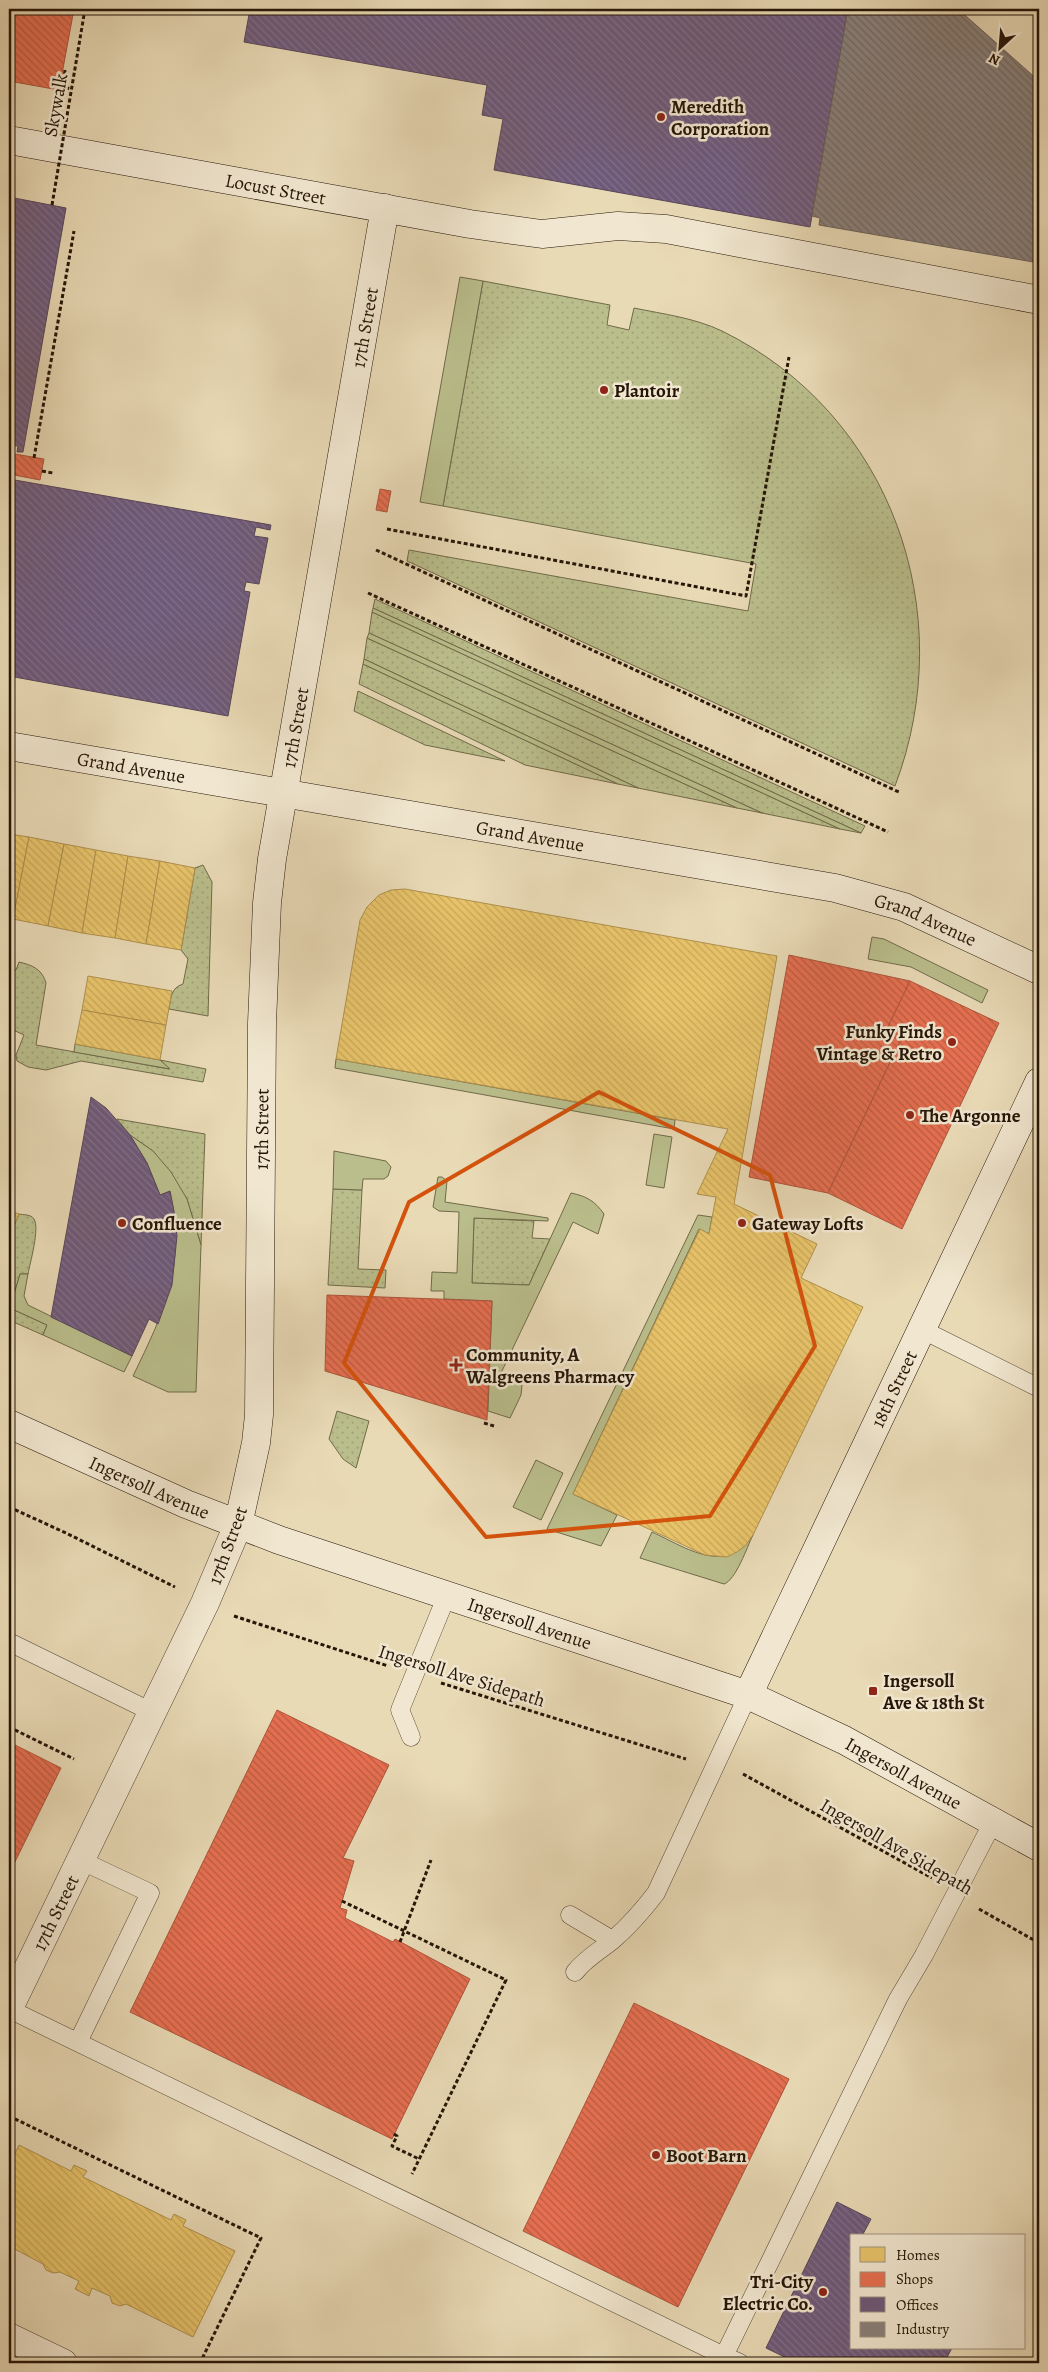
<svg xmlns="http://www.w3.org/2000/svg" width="1048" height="2372" viewBox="0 0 1048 2372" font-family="Alegreya,serif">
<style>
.grass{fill:url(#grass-dots);stroke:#706a4a}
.garden{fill:#babe8c;stroke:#706a4a}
.homes{fill:url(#homes-back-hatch);stroke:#ae904c}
.shops{fill:url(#shops-back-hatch);stroke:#ad543b}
.offices{fill:url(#offices-back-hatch);stroke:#574558}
.industry{fill:url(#industry-back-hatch);stroke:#6c6159}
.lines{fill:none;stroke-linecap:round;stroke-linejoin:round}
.service-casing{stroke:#564633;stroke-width:19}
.minor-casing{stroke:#564633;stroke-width:29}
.secondary-casing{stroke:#251507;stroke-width:29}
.path{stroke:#251507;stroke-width:3;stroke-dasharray:4 2.5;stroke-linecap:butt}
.service{stroke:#f1e7d0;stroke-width:18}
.minor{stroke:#f1e7d0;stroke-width:28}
.secondary{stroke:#f1e7d0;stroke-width:28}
.path-bridge{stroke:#251507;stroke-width:3;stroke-dasharray:4 2.5;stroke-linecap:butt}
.marked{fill:none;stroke:#d4520c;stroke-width:4;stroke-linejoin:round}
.poi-dot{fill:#8f2418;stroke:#f1e7d0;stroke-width:2}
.labels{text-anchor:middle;stroke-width:5;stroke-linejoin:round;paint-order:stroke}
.street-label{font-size:19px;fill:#251507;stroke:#f1e7d0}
.poi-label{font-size:19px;font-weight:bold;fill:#251507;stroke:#f1e7d0;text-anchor:start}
</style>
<defs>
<pattern id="grass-dots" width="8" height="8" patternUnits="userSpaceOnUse" patternTransform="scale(1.25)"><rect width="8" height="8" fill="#babe8c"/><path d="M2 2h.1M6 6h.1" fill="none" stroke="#a0a277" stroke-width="1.8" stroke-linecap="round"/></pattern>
<pattern id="homes-back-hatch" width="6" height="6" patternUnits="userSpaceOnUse" patternTransform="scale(1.25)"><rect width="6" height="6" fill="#e9c46a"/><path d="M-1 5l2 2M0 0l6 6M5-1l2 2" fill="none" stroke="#c8a85a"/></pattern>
<pattern id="shops-back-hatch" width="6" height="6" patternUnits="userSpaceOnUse" patternTransform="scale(1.25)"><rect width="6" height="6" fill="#e76f51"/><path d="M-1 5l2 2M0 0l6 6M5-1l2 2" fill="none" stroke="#bb5a41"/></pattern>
<pattern id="offices-back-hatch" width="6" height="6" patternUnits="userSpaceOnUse" patternTransform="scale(1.25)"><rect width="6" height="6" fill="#6d597a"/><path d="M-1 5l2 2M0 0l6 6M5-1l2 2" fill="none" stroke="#817189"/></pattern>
<pattern id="industry-back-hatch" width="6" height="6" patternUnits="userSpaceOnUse" patternTransform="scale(1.25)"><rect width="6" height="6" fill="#8a817c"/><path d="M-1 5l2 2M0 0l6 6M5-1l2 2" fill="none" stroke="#716864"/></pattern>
</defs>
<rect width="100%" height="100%" fill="#e9dab6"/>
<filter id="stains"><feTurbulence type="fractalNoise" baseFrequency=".004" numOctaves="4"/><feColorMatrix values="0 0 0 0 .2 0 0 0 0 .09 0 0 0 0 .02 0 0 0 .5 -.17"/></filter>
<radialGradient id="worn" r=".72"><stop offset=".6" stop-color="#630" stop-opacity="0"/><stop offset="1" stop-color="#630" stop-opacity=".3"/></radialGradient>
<g class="grass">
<path d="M483 281 610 305 607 325 629 330 634 308C663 314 695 318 722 331 891 414 961 612 895 786L407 561 409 550 748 611 756 564 443 506Z"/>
<path d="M375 599 865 826 861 833 373 608Z"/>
<path d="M372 612 840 829 762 813 369 633Z"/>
<path d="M367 638 737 808 638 788 364 659Z"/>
<path d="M363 664 618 784 525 765 359 684Z"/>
<path d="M358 691 505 761 425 745 354 711Z"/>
<path d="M203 865 212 882 208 1016 169 1009C171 997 171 988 183 984L188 959 181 950 195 868Z"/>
<path d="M19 962C32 965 42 969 46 983L36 1045 169 1069 160 1060 206 1069 203 1082 81 1061 46 1070 28 1067 17 1061 16 1055 24 1035 9 1028V1020L13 1018 9 1013V969L16 970Z"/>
<path d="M117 1119 205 1134 201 1245 187 1199 153 1151 130 1135Z"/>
<path d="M333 1189 362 1190 358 1269 386 1270 385 1288 328 1285Z"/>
<path d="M19 1214C23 1215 31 1214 34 1219 40 1228 30 1263 28 1274H20L10 1308 47 1325 43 1335 9 1320V1237Z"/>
<path d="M474 1218 534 1221 532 1238 550 1239 529 1285 472 1283Z"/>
<path d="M337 1411 369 1421 356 1468 343 1459 329 1439Z"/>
</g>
<g class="garden">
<path d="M460 277 483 281 443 506 420 502Z"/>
<path d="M373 608 861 833 840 829 372 612Z"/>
<path d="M369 633 762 813 737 808 367 638Z"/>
<path d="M364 659 638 788 618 784 363 664Z"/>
<path d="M872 937 884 939 988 990 982 1003 911 967 868 959Z"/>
<path d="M75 1044 160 1060 170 1069 74 1052Z"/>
<path d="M336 1059 675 1120 674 1129 335 1068Z"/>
<path d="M654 1134 672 1137 664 1188 646 1185Z"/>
<path d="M130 1135 153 1151 171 1172 187 1199 201 1245 196 1392H168L133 1376C165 1310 186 1267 170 1192L160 1195 147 1163Z"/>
<path d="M334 1151 386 1161 391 1167 388 1176 384 1179H363L362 1190 333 1189Z"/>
<path d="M438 1177H442L447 1181 445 1202 548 1218V1221L474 1218 472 1283 529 1285 571 1193C586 1196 595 1201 604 1214L598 1234 573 1222 501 1373 522 1385 521 1395 510 1418 488 1411 492 1301 444 1299V1291H431L432 1272 457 1273 459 1212 439 1211 433 1207Z"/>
<path d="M698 1215 712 1217 709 1234 699 1229 573 1494 617 1515 601 1546 547 1529Z"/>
<path d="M20 1274H28L24 1296 28 1305 132 1356 124 1372 43 1335 47 1325 10 1308Z"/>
<path d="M536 1460 563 1473 541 1520 513 1507Z"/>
<path d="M652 1532C687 1548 725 1576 753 1535 747 1547 736 1580 724 1584L640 1558Z"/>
</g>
<g class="homes">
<path d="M9 834 29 837 13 919H9Z"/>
<path d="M29 837 64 844 48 926 13 919Z"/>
<path d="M64 844 96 850 82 933 48 926Z"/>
<path d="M96 850 128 856 115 938 82 933Z"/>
<path d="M128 856 160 861 146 944 115 938Z"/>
<path d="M160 861 195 868 181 950 146 944Z"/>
<path d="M405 889 777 956 734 1204 817 1244 801 1278 863 1307 753 1535 746 1545 737 1552 727 1557 705 1555 573 1494 700 1229 709 1234 716 1197 697 1194 728 1129 336 1059 360 920 367 907 379 895 391 890Z"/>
<path d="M88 976 172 991 166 1025 82 1010Z"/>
<path d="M82 1010 166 1025 160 1060 75 1044Z"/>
<path d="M9 1210 19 1214 9 1237Z"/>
<path d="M19 2145 71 2171 74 2165 87 2171 83 2177 171 2220 174 2214 186 2220 183 2226 235 2251 193 2337 126 2304 120 2306 112 2303 110 2296 92 2288 89 2296 75 2289 79 2281 60 2272 53 2273 46 2270 43 2264 9 2246V2166Z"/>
</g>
<g class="shops">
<path d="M9 9H74L59 90 9 81Z"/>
<path d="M9 453 44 459 40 480 9 474Z"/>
<path d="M380 489 391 491 387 512 376 510Z"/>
<path d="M789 955 910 981 887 1029 902 1037 828 1193 749 1177Z"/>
<path d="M910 981 999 1023 902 1229 828 1193 902 1037 887 1029Z"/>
<path d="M327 1295 492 1301 487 1420 325 1371Z"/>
<path d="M277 1710 389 1765 343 1858 354 1861 340 1908 347 1910 345 1918 393 1942 395 1939 470 1979 392 2139 130 2012Z"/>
<path d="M9 1742 61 1768 9 1874Z"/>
<path d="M634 2003 789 2079 678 2307 523 2231Z"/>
</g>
<g class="offices">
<path d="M250 9H848L810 227 494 170 503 119 482 115 487 85 244 42Z"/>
<path d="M9 197 66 208 23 452H17L18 446 9 445Z"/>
<path d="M9 479 271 525 270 530 256 527 254 536 268 538 259 584 246 582 244 591 250 592 228 716 9 676Z"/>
<path d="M91 1097 106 1108 130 1135 147 1163 160 1195 170 1191 174 1211 177 1236 172 1285 158 1324 149 1319 132 1356 51 1317Z"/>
<path d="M837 2202 871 2219 862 2236H852V2348H952L944 2363H797L766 2348Z"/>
</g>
<path class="industry" d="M848 9H958L1039 81V263L819 225 820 218 812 216Z"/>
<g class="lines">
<g class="service-casing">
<g id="service">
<path d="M923 1330 1035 1386"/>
<path d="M9 1642 152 1712"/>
<path d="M411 1737 400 1710 447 1595"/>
<path d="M570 1915 612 1940"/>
<path d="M575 1972C587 1957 600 1951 614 1939 630 1925 643 1910 656 1893L748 1695"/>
<path d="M9 2009 724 2356"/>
<path d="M78 2042 150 1893 80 1860"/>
<path d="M740 2363 724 2356 898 1999 924 1955 993 1822"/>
</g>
</g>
<g class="minor-casing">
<g id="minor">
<path id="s1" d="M9 2008 205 1603 238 1525"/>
<path d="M9 2337 63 2363"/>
</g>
</g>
<g class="secondary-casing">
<g id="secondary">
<path id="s2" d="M9 140 470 224 542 234 618 226 666 229 1039 300"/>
<path id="s3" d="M9 746 835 888 904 907 1039 970"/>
<path id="s4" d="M9 1424 186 1504 279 1540 748 1695 844 1740 1039 1847"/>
<path id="s5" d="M238 1525 256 1443 259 1415 262 1023 267 903 272 859 385 208"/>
<path id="s6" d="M748 1695 1039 1082"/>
</g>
</g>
<g class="path">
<path d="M65 70 63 87 71 89"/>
<path d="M34 458 74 231"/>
<path d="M42 471 53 473"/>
<path d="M387 529 746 596 789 357"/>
<path d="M376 550 901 793"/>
<path d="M368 593 888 832"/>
<path d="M484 1423 494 1426"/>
<path d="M9 1507 66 1533 175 1587"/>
<path d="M234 1616 388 1666"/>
<path d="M441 1683 686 1759"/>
<path d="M9 1727 74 1759"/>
<path d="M743 1774 932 1878"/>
<path d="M342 1901 506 1980 412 2174"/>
<path d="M979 1909 1039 1943"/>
<path d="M400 1942 431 1860"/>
<path d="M9 2116 261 2238 200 2363"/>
<path d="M394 2134 397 2136 392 2146 419 2159"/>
</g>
<use href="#service" class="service"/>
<use href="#minor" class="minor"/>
<use href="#secondary" class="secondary"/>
<path class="path-bridge" d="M52 205 85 9"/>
</g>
<path class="marked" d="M599 1092 770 1175 815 1346 710 1516 486 1537 344 1363 409 1202Z"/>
<g class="poi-dot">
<circle cx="661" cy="117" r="5"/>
<circle cx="604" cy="390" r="5"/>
<circle cx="952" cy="1042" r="5"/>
<circle cx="910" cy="1115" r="5"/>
<circle cx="122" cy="1223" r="5"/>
<circle cx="742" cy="1223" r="5"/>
<path d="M453.5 1357.5h5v5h5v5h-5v5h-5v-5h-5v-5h5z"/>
<rect x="868" y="1686" width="10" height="10" rx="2.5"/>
<circle cx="656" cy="2155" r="5"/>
<circle cx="823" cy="2292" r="5"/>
</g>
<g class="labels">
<g class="street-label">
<text transform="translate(55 105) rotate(-80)" y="7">Skywalk</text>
<text dy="7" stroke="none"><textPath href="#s2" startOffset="271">Locust Street</textPath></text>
<text dy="7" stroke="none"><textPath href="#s5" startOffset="1208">17th Street</textPath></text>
<text dy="7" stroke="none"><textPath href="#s5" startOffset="802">17th Street</textPath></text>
<text dy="7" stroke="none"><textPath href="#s3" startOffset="124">Grand Avenue</textPath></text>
<text dy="7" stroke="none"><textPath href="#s3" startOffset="529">Grand Avenue</textPath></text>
<text dy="7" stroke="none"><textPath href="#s3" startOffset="934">Grand Avenue</textPath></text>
<text dy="7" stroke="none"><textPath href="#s5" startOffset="398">17th Street</textPath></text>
<text dy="7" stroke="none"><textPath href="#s6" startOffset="339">18th Street</textPath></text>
<text dy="7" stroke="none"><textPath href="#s4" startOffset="154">Ingersoll Avenue</textPath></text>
<text transform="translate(227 1545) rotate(-70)" y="7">17th Street</text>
<text dy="7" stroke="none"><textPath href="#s4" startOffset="558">Ingersoll Avenue</textPath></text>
<text transform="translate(462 1675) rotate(17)" y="7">Ingersoll Ave Sidepath</text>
<text dy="7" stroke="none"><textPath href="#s4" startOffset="962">Ingersoll Avenue</textPath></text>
<text transform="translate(897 1846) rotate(30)" y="7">Ingersoll Ave Sidepath</text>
<text dy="7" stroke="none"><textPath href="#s1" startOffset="106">17th Street</textPath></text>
</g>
<g class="poi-label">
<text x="671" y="113">Meredith<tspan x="671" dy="22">Corporation</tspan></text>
<text x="614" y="397">Plantoir</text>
<text x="942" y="1038" text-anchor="end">Funky Finds<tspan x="942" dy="22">Vintage &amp; Retro</tspan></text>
<text x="920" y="1122">The Argonne</text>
<text x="132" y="1230">Confluence</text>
<text x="752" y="1230">Gateway Lofts</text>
<text x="466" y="1361">Community, A<tspan x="466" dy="22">Walgreens Pharmacy</tspan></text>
<text x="883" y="1687">Ingersoll<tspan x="883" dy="22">Ave &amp; 18th St</tspan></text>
<text x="666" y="2162">Boot Barn</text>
<text x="813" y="2288" text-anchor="end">Tri-City<tspan x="813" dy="22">Electric Co.</tspan></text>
</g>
</g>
<rect width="1048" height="2372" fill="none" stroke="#e9dab6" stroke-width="30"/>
<rect x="10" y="10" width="1028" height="2352" fill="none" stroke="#251507" stroke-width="2.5"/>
<rect x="15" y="15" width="1018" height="2342" fill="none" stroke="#251507"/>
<rect x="850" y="2234" width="175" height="115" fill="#f1e7d0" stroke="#9f9380"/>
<rect x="860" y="2247" width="25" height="15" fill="#e9c46a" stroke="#9f9380"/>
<text x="896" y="2260" font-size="15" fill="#251507">Homes</text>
<rect x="860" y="2272" width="25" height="15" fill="#e76f51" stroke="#9f9380"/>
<text x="896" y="2284" font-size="15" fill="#251507">Shops</text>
<rect x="860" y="2297" width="25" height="15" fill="#6d597a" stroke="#9f9380"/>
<text x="896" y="2310" font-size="15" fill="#251507">Offices</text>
<rect x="860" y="2322" width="25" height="15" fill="#8a817c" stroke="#9f9380"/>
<text x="896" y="2334" font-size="15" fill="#251507">Industry</text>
<g transform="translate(1000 48) rotate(206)" stroke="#f1e7d0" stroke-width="4" paint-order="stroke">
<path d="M0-4L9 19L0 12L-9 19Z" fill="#251507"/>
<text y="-8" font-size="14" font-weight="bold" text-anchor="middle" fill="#251507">N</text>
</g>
<rect width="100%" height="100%" filter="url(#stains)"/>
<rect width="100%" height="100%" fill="url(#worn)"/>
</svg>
